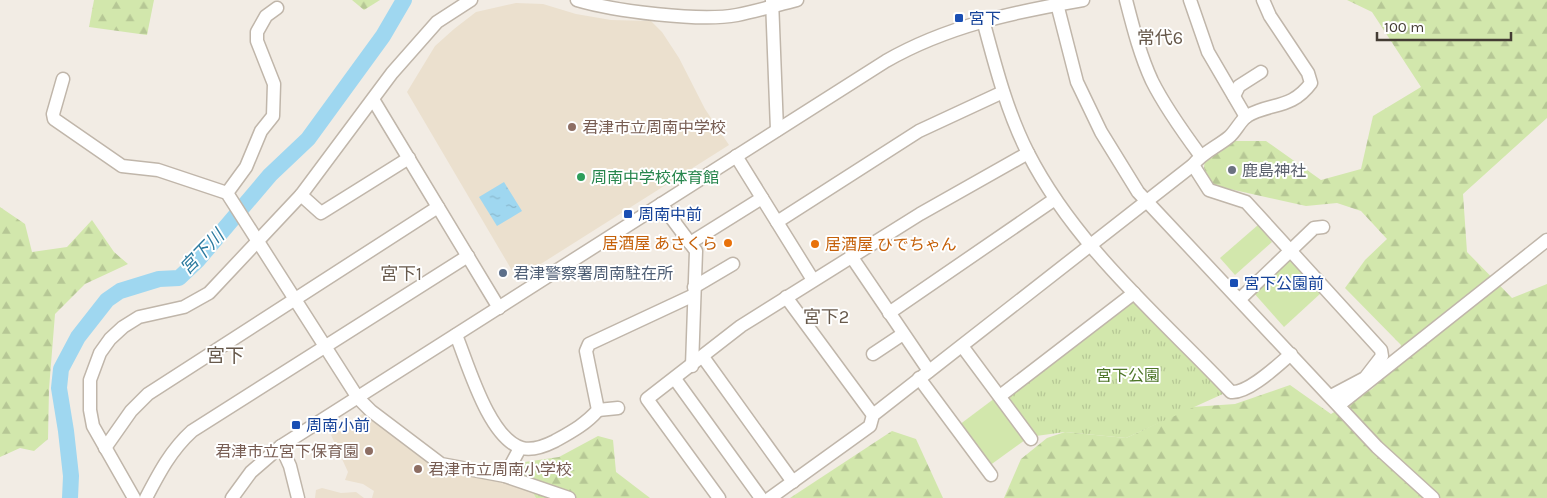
<svg xmlns="http://www.w3.org/2000/svg" width="1547" height="498" viewBox="0 0 1547 498" font-family="Karla,'Noto Sans JP',sans-serif">
<style>
.education{fill:#ebe0ce}
.grass{fill:#d2e7ac}
.forest{fill:url(#forest-firs)}
.park{fill:url(#park-tufts)}
.water{fill:url(#water-ripples)}
.lines{fill:none;stroke-linecap:round;stroke-linejoin:round}
.river{stroke:#9fd7f0;stroke-width:16}
.minor-casing{stroke:#c0b6aa;stroke-width:15}
.minor{stroke:#fff;stroke-width:12}
.transit-dot{fill:#1a4fb4;stroke:#fff;stroke-width:2}
.education-dot{fill:#8d6e63;stroke:#fff;stroke-width:2}
.worship-dot{fill:#6b7280;stroke:#fff;stroke-width:2}
.leisure-dot{fill:#2e9e5b;stroke:#fff;stroke-width:2}
.food-dot{fill:#e8710a;stroke:#fff;stroke-width:2}
.service-dot{fill:#5c6f8a;stroke:#fff;stroke-width:2}
.labels{text-anchor:middle;stroke-width:4;stroke-linejoin:round;paint-order:stroke}
.transit-label{font-size:16px;fill:#164399;stroke:#fff;text-anchor:start}
.education-label{font-size:16px;fill:#785e54;stroke:#fff;text-anchor:start}
.worship-label{font-size:16px;fill:#5b616d;stroke:#fff;text-anchor:start}
.leisure-label{font-size:16px;fill:#27864d;stroke:#fff;text-anchor:start}
.food-label{font-size:16px;fill:#c56008;stroke:#fff;text-anchor:end}
.service-label{font-size:16px;fill:#4e5e75;stroke:#fff;text-anchor:start}
.park-label{font-size:16px;fill:#4d7528;stroke:#fff}
.neighbourhood-label{font-size:18px;fill:#67594b;stroke:#fff}
.water-label{font-size:18px;font-style:italic;fill:#2b7a9f;stroke:#fff}
.quarter-label{font-size:19px;fill:#67594b;stroke:#fff}
</style>
<defs>
<pattern id="forest-firs" width="22" height="20" patternUnits="userSpaceOnUse" patternTransform="scale(1.25)"><rect width="22" height="20" fill="#d2e7ac"/><path d="M5 1l3.5 6h-7zM16 11l3.5 6h-7z" fill="#b6c795"/></pattern>
<pattern id="park-tufts" width="24" height="20" patternUnits="userSpaceOnUse" patternTransform="scale(1.25)"><rect width="24" height="20" fill="#d2e7ac"/><path d="M3 7l-1-3M5 7V3M7 7l1-3M15 17l-1-3M17 17v-4M19 17l1-3" fill="none" stroke="#b6c795"/></pattern>
<pattern id="water-ripples" width="26" height="14" patternUnits="userSpaceOnUse" patternTransform="scale(1.25)"><rect width="26" height="14" fill="#9fd7f0"/><path d="M2 4q2-2 4 0t4 0M15 11q2-2 4 0t4 0" fill="none" stroke="#8ab9ce"/></pattern>
</defs>
<rect width="100%" height="100%" fill="#f2ece4"/>
<g class="education">
<path d="M516 3 543 4 576 14 611 20 651 21 662 32 679 58 705 109 729 145 517 279 407 92 435 46 454 29 476 12Z"/>
<path d="M364 413 431 465 459 474 530 488 536 498H372L374 491 363 484 345 480 348 472 331 435Z"/>
<path d="M322 488 341 493 356 492 364 498H315L316 490Z"/>
</g>
<g class="grass">
<path d="M1258 225 1272 242 1235 275 1220 258Z"/>
<path d="M1289 257 1321 293 1284 327 1253 292Z"/>
<path d="M995 398 1025 440 989 466 959 425Z"/>
</g>
<g class="forest">
<path d="M94 0H154L147 35 89 27Z"/>
<path d="M352 0H380L364 10Z"/>
<path d="M1347 0H1547V118L1463 194 1467 252 1512 298 1547 284V498H1004L1021 459 1047 438 1065 432 1126 438 1192 407 1235 404 1290 385 1331 414 1372 389 1398 363 1401 345 1345 288 1365 260 1387 239 1361 211 1337 203 1306 206 1212 185 1204 168 1205 157 1230 141H1266L1321 180 1361 169 1373 116 1421 87 1372 12Z"/>
<path d="M0 207 25 224 32 252 67 247 92 220 114 252 128 264 85 284 55 314 49 389 48 439 34 451 20 448 0 457Z"/>
<path d="M892 431 916 439 943 498H790Z"/>
<path d="M598 436 613 440 616 472 650 498H536L530 488 512 473 518 463 559 457Z"/>
</g>
<path class="park" d="M1133 300 1225 393 1126 438 1065 432 1036 436 1009 400V393Z"/>
<path class="water" d="M504 182 522 211 497 226 479 197Z"/>
<g class="lines">
<path class="river" d="M70 498 71 476 66 431 59 388 61 369 78 337 107 300 120 291 159 279 179 278 197 261 270 175 308 139 383 36 404 0"/>
<g class="minor-casing">
<g id="minor">
<path d="M577 0C614 11 700 22 737 15 757 11 777 5 797 0"/>
<path d="M772 0 777 130"/>
<path d="M1056 0 1077 82 1101 132 1138 192 1377 447 1433 498"/>
<path d="M1126 0C1133 27 1140 55 1152 81 1165 107 1183 132 1200 155"/>
<path d="M1190 0 1208 52 1246 117"/>
<path d="M983 20C995 65 1007 112 1028 153 1076 247 1160 317 1231 392 1248 394 1278 365 1291 354"/>
<path d="M63 79 53 114 54 119 122 166 158 170 227 193 358 398 371 411 441 464 505 476 569 498"/>
<path d="M1234 96 1239 86 1261 72"/>
<path d="M374 101 499 308"/>
<path d="M736 156 813 280"/>
<path d="M1193 165 1209 190 1246 202 1381 350 1382 356 1365 378 1331 396"/>
<path d="M227 193 246 167 261 131 273 116 274 84 257 41V32L266 16 277 8"/>
<path d="M301 195 321 213 409 158"/>
<path d="M661 204 696 251 692 366"/>
<path d="M777 222 919 131 1003 92"/>
<path d="M690 243 762 198"/>
<path d="M851 256 929 371"/>
<path d="M694 287 733 264"/>
<path d="M786 297 873 415"/>
<path d="M1240 299 1314 228 1323 227"/>
<path d="M889 313 1055 199"/>
<path d="M456 335C468 364 489 439 522 448 533 451 545 446 555 441 571 432 586 424 598 410L586 351 589 344 694 295"/>
<path d="M962 346 1031 439"/>
<path d="M873 354 903 334"/>
<path d="M703 357 793 482"/>
<path d="M919 378 991 475"/>
<path d="M675 379 761 498"/>
<path d="M1000 396 1134 293"/>
<path d="M1339 405 1547 240"/>
<path d="M598 410 618 408"/>
<path d="M281 446 290 466 298 498"/>
<path d="M105 448 131 411 148 394 438 207"/>
<path d="M505 476 520 448"/>
<path d="M134 498 93 426 90 410V380L100 353 110 339 123 327 139 317 184 307 209 293 301 195 392 73 437 22 471 0"/>
<path d="M146 498C159 473 171 450 192 431L468 256"/>
<path d="M232 498 251 472 281 446 886 61C947 26 1014 12 1083 0"/>
<path d="M719 498 647 399 741 326 920 214 1028 153"/>
<path d="M770 498 870 426 873 415 1193 165C1203 152 1217 147 1229 137 1236 131 1240 121 1247 116 1271 102 1291 110 1311 83L1308 73 1270 16 1263 0"/>
</g>
</g>
<use href="#minor" class="minor"/>
</g>
<g class="transit-dot">
<rect x="954" y="13" width="10" height="10" rx="2.5"/>
<rect x="623" y="209" width="10" height="10" rx="2.5"/>
<rect x="1229" y="278" width="10" height="10" rx="2.5"/>
<rect x="291" y="420" width="10" height="10" rx="2.5"/>
</g>
<g class="education-dot">
<circle cx="572" cy="127" r="5"/>
<circle cx="369" cy="451" r="5"/>
<circle cx="418" cy="469" r="5"/>
</g>
<circle class="worship-dot" cx="1232" cy="170" r="5"/>
<circle class="leisure-dot" cx="581" cy="177" r="5"/>
<g class="food-dot">
<circle cx="728" cy="243" r="5"/>
<circle cx="815" cy="244" r="5"/>
</g>
<circle class="service-dot" cx="503" cy="273" r="5"/>
<g class="labels">
<g class="transit-label">
<text x="969" y="24">宮下</text>
<text x="638" y="220">周南中前</text>
<text x="1244" y="289">宮下公園前</text>
<text x="306" y="431">周南小前</text>
</g>
<g class="education-label">
<text x="582" y="133">君津市立周南中学校</text>
<text x="359" y="457" text-anchor="end">君津市立宮下保育園</text>
<text x="428" y="475">君津市立周南小学校</text>
</g>
<g class="worship-label">
<text x="1242" y="176">鹿島神社</text>
</g>
<g class="leisure-label">
<text x="591" y="183">周南中学校体育館</text>
</g>
<g class="food-label">
<text x="718" y="249">居酒屋 あさくら</text>
<text x="825" y="250" text-anchor="start">居酒屋 ひでちゃん</text>
</g>
<g class="service-label">
<text x="513" y="279">君津警察署周南駐在所</text>
</g>
<g class="park-label">
<text x="1128" y="381">宮下公園</text>
</g>
<g class="neighbourhood-label">
<text x="1160" y="44">常代6</text>
<text x="401" y="280">宮下1</text>
<text x="826" y="323">宮下2</text>
</g>
<g class="water-label">
<text transform="translate(202 252) rotate(-46)" y="6">宮下川</text>
</g>
<g class="quarter-label">
<text x="225" y="362">宮下</text>
</g>
</g>
<path d="M1377 32v8h134v-8" fill="none" stroke="#443c34" stroke-width="2.5"/>
<text x="1384" y="32" font-size="15" fill="#443c34" stroke="#ffffff" stroke-width="4" paint-order="stroke">100 m</text>
</svg>
